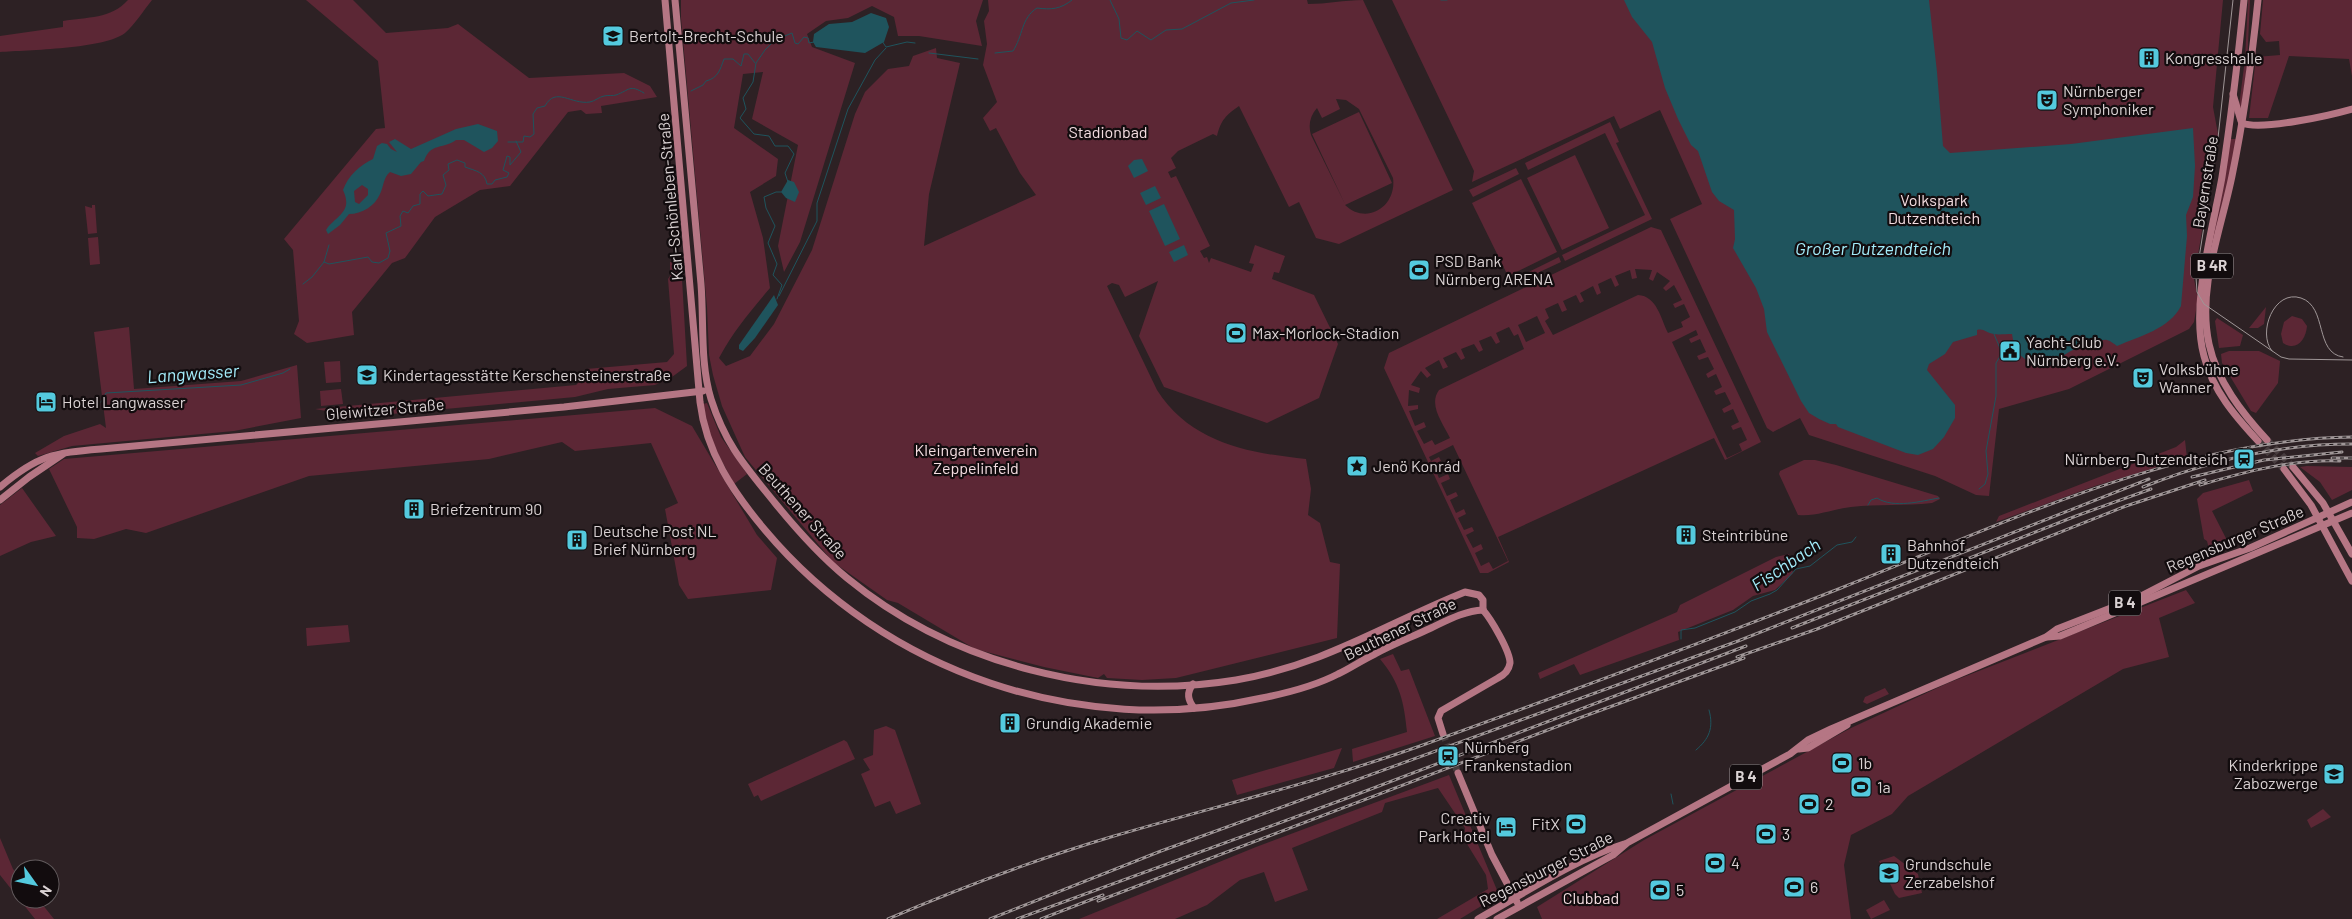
<svg xmlns="http://www.w3.org/2000/svg" width="2352" height="919" viewBox="0 0 2352 919" font-family="Barlow,sans-serif">
<style>
.green{fill:#5c2735;fill-rule:evenodd}
.water{fill:#1f545d;fill-rule:evenodd}
.lines{fill:none;stroke-linecap:round;stroke-linejoin:round}
.stream{stroke:#1f545d;stroke-width:1}
.major-tunnel{stroke:#473c3e;stroke-width:7;stroke-dasharray:7 3.5;stroke-linecap:butt}
.major{stroke:#b57684;stroke-width:7}
.tram{stroke:#9f9697;stroke-width:1}
.rail-casing{stroke:#9f9697;stroke-width:3}
.rail{stroke:#120c0e;stroke-width:1;stroke-dasharray:4;stroke-linecap:butt}
.labels{text-anchor:middle;stroke-width:4.5;stroke-linejoin:round;paint-order:stroke}
.shield{fill:#120c0e;stroke:#9e9798;stroke-width:1}
.shield-label{font-size:15px;font-weight:bold;fill:#dad2d3}
.poi-label{font-size:16px;fill:#dad2d3;stroke:#120c0e;text-anchor:start}
.park-label{font-size:16px;fill:#f4dde1;stroke:#120c0e}
.street-label{font-size:16px;fill:#dad2d3;stroke:#120c0e}
.water-label{font-size:18px;font-style:italic;fill:#a3ecfa;stroke:#120c0e}
</style>
<rect width="100%" height="100%" fill="#2d2124"/>
<g class="green">
<path d="M128 0H152C144 10 135 24 125 33 105 49 27 50 0 52V36L63 27V21C87 17 111 19 128 0Z"/>
<path d="M306 0H353L386 33 448 28 458 24 529 78 624 73 650 86 657 97 601 106 602 113 586 114 581 110 568 112 510 186 480 190 435 217 405 258 392 263 352 312 354 335 307 343 294 334 299 321 293 250 284 239 376 129 385 128 378 61Z"/>
<path d="M681 0H983L976 21 982 46 919 36H898L894 17 872 6 848 18 826 21 807 34 812 47 855 63 800 242 784 272 778 246 798 145 752 119 763 72 743 74 734 128 778 159 776 176 750 192 763 238 770 288C750 312 734 330 719 358L726 366 750 356 774 324 812 250 855 114 865 92 888 69 909 66 913 56 936 48 937 58 960 63 929 194 924 246 1036 195 1020 173 996 128 990 131 983 118 997 102 983 65 987 44 984 21 989 11 988 0H1307L1308 4C1327 4 1344 0 1363 0L1453 190 1339 244 1316 238 1299 202 1289 207 1239 106C1226 115 1221 120 1217 136L1213 134 1178 151 1171 158 1176 168 1168 172 1171 178 1176 176 1210 246 1200 251 1204 258 1207 257 1209 263 1211 258 1251 272 1254 264 1249 263 1255 245 1285 256 1279 273 1274 272 1272 279 1314 295 1338 344 1319 398 1267 423 1164 387 1139 336 1158 281 1125 297 1119 285 1112 283 1107 286 1157 390C1191 443 1248 453 1306 459L1311 489 1308 515 1320 523 1330 562 1340 564 1337 638 1176 678 1142 680 1107 678 1104 674 1098 678 1044 667 975 649 898 603 887 600 833 562 745 457 722 406 713 375 709 355 707 307 681 18ZM1336 99 1346 100 1359 109 1393 178C1397 206 1367 226 1345 205L1392 183 1359 112 1312 134 1345 204 1311 135C1308 125 1310 116 1317 108L1322 118 1340 109Z"/>
<path d="M1392 0H2223L2213 107 2218 134 2194 279 2198 299 2194 322 2189 329 2069 389 1999 409 1989 496 1976 495 1935 476 1809 435 1800 418 1773 432 1767 428 1670 219 1702 204 1660 110 1620 129 1614 116 1472 182 1474 171Z"/>
<path d="M2248 0H2250L2247 67 2241 110 2239 106 2245 59Z"/>
<path d="M2263 0H2352V76L2349 59 2289 56 2268 118H2249L2256 57 2280 55 2279 41 2266 42 2260 34Z"/>
<path d="M1610 122 1619 142 1616 143 1652 219 1565 261 1562 255 1645 215 1605 133 1528 170 1525 163Z"/>
<path d="M2230 139H2237L2235 155 2209 258Z"/>
<path d="M1575 155 1609 228 1562 250 1527 178Z"/>
<path d="M1516 168 1519 174 1473 197 1469 190Z"/>
<path d="M1521 179 1557 252 1508 276 1472 203Z"/>
<path d="M92 205H95L97 233 88 234 85 206 92 208Z"/>
<path d="M1651 227 1661 230 1761 442 1725 460 1714 438 1498 537 1509 562 1488 573H1480L1384 368 1389 353ZM1635 269 1652 270 1649 279 1653 281 1657 272 1670 281 1663 288 1666 291 1674 285 1682 300 1673 304 1675 308 1684 304 1690 317 1681 322 1683 327 1668 333C1661 319 1657 296 1638 295L1553 335 1545 321 1549 318 1545 309 1558 303 1562 312 1567 310 1563 301 1576 295 1580 303 1584 301 1580 293 1593 286 1597 295 1601 293 1598 284 1611 278 1615 287 1619 285 1615 276 1630 270 1632 279 1637 278ZM1537 316 1545 333 1526 342 1518 325ZM1509 327 1514 336 1518 334 1524 349 1439 390C1428 405 1443 423 1450 438L1435 445 1432 440 1424 444 1417 431 1426 427 1424 422 1415 426 1409 411 1418 409V405L1408 406 1409 390 1419 393 1420 388 1411 385 1421 371 1427 378 1431 375 1425 368 1439 360 1443 369 1448 367 1443 358 1456 352 1461 360 1465 358 1461 349 1474 344 1479 352 1483 350 1479 341 1491 336 1496 344 1500 342 1496 333ZM1696 330 1698 335 1689 339 1691 343 1700 339 1706 352 1697 356 1699 360 1708 357 1714 369 1706 374 1708 378 1716 374 1722 387 1714 391 1716 395 1725 392 1731 404 1722 409 1724 413 1733 409 1739 422 1731 426 1733 430 1741 427 1747 440 1739 444 1742 451 1727 458 1672 342ZM1453 445 1508 561 1493 569 1489 562 1481 566 1475 553 1483 549 1481 544 1473 548 1466 535 1474 531 1472 527 1464 530 1458 518 1466 514 1464 509 1456 513 1450 500 1458 496 1456 492 1447 496 1441 483 1450 479 1448 474 1439 478 1433 465 1441 461 1439 457 1431 461 1429 457Z"/>
<path d="M98 237 100 264 90 265 88 238Z"/>
<path d="M1559 257 1561 262 1512 285 1510 281Z"/>
<path d="M681 261 687 366 672 377 655 385 608 389 575 397 359 417 315 409 576 385 579 382V377L586 376V369L667 362 674 354 668 279 670 276V262Z"/>
<path d="M2266 307 2264 324 2258 328H2249Z"/>
<path d="M2292 316 2302 319 2307 326C2306 339 2297 352 2283 343L2281 334 2284 322Z"/>
<path d="M2217 318 2243 335 2240 346 2219 348 2215 321Z"/>
<path d="M129 327 134 389 241 381 297 365 301 418 234 431 72 446 38 456 35 453 64 436 100 424 106 428 94 332Z"/>
<path d="M2229 351H2259L2280 361 2278 383 2256 413 2251 411 2222 363 2221 354Z"/>
<path d="M340 361 341 382 326 383 324 362Z"/>
<path d="M341 389 343 404 321 406 320 391Z"/>
<path d="M707 403 721 437 747 474 734 484 711 440 703 404Z"/>
<path d="M655 408 692 426 757 535 777 558 771 590 688 599 679 585 665 509 678 503 651 443 575 451 562 442 489 459 309 476 146 533 126 529 94 539 77 538V527L49 469 64 459Z"/>
<path d="M2185 440 2187 458 2095 486 1996 522 1999 516 2176 447Z"/>
<path d="M1804 460H1815L1836 465 1938 496 1940 499 1932 503C1905 506 1878 504 1851 507 1833 509 1815 517 1798 515L1779 474 1780 471Z"/>
<path d="M2307 466 2352 467V490L2332 500 2320 482 2300 467Z"/>
<path d="M2249 480 2253 491 2212 511 2231 548 2210 553 2207 541 2204 539 2197 499 2203 493Z"/>
<path d="M22 488 56 536 31 542 0 556V505Z"/>
<path d="M1789 554 1793 573 1775 590 1753 596 1733 610 1678 632 1679 640 1580 675 1574 664 1540 679 1538 673 1677 612 1680 605 1776 557Z"/>
<path d="M2186 590 2195 603 2159 618 2169 657 2123 669 1908 796 1892 814 1851 835 1844 865 1851 919H1542L1537 907 1644 840 1851 728 1948 683Z"/>
<path d="M348 625 350 642 307 646 306 628Z"/>
<path d="M1393 654 1401 671 1409 669 1435 736 1353 762 1352 749 1407 732C1404 702 1400 683 1380 659Z"/>
<path d="M1885 688 1889 694 1867 704 1863 702 1865 697Z"/>
<path d="M886 726 895 730 921 804 896 814 890 801 875 807 861 774 870 770 863 759 873 755 874 730Z"/>
<path d="M844 740 847 742 855 759 761 801 758 795 754 797 748 784Z"/>
<path d="M1342 748 1334 768 1237 795 1232 780Z"/>
<path d="M1449 775 1497 890 1496 897 1460 919H1437L1488 889 1486 875 1464 839 1465 828 1438 788 1385 803 1382 812 1292 848 1308 890 1275 902 1264 872 1240 880 1207 905 1175 919H1079L1256 847Z"/>
<path d="M2323 809 2331 817 2311 828 2307 820Z"/>
<path d="M0 838 13 869 20 878V899H38L54 919H35L0 875Z"/>
<path d="M1894 856 1918 874 1922 893 1899 898 1895 894 1879 861Z"/>
<path d="M1884 900 1890 910 1871 919 1866 910Z"/>
</g>
<g class="water">
<path d="M1624 0H1929L1937 72 1943 146 1950 153 2071 144 2193 128 2195 166 2193 197 2186 215 2187 236 2181 306C2169 329 2140 336 2117 346 2114 344 2111 341 2107 340 2099 338 2064 352 2060 359V363L2042 368 2030 363 2015 351 2012 334C2006 334 1998 335 1994 334 1986 333 1984 328 1977 330V335L1953 342 1945 354 1929 364 1927 370 1955 405V418L1944 437 1933 449 1918 455 1906 453 1838 427 1836 424H1830L1819 419 1809 413 1801 401 1767 332 1764 309 1756 288 1733 248 1735 239 1734 210 1719 201 1712 192 1698 151 1691 145 1678 119 1665 88 1652 42 1632 17Z"/>
<path d="M871 13 886 18 889 27 884 42 865 53 816 47 813 42 814 34 829 24 852 22Z"/>
<path d="M478 124 497 131 498 141 492 148 484 152 464 140H456C442 150 431 142 424 161L421 162 411 174 401 176 390 172C383 178 384 186 380 194 375 206 362 214 349 214L340 225 328 234 326 230 328 227C341 213 352 210 343 190 348 176 360 165 373 159L377 146 382 143 387 144 391 149 397 152 389 142 395 139 411 149 456 129ZM362 185 368 189V195L359 204 355 202 354 191Z"/>
<path d="M1142 159 1148 171 1134 178 1128 166 1134 160Z"/>
<path d="M788 180 794 182 799 192 795 202 786 198 781 192Z"/>
<path d="M1155 186 1161 198 1146 205 1140 193Z"/>
<path d="M1164 204 1180 239 1165 246 1149 211Z"/>
<path d="M1184 245 1188 255 1174 262 1169 252Z"/>
<path d="M774 295 778 305 755 338 743 351 739 349V345Z"/>
</g>
<g class="lines">
<g class="stream">
<path d="M1110 0 1119 19 1121 38 1127 40 1137 31 1151 40 1166 30 1182 29 1231 3 1254 0"/>
<path d="M1441 0H1447"/>
<path d="M882 41 886 47 907 42 915 43"/>
<path d="M929 53 978 59"/>
<path d="M995 53 1013 51C1023 36 1021 18 1037 8 1051 10 1061 9 1072 0"/>
<path d="M691 91 703 85 706 81C718 78 720 70 724 59H733L741 66 744 54H748L755 63"/>
<path d="M508 142H523L524 136 530 137 534 134 533 114 537 108 545 106C556 86 571 105 590 102 595 101 599 97 604 96 608 95 613 96 616 95 630 90 629 84 644 93"/>
<path d="M788 182 785 173 794 154 788 146H775L769 136 754 134 740 118 746 109 743 98 753 82 756 63 765 50 775 40 792 33 795 43 798 44 804 37 808 38 809 43 814 42"/>
<path d="M324 262 329 264 368 257 372 262 379 263 388 258 390 251 386 233 401 226 400 216 403 211 408 213 413 206 420 204V194L423 191 428 196 442 194 446 185 443 175 449 170 448 164 457 160 465 163V167C476 171 485 172 487 184H492L495 180 507 177 509 173 503 170 507 156 510 157V165L521 152 516 141"/>
<path d="M303 284 312 277 324 262 329 245"/>
<path d="M779 296 817 221V203L848 109 875 60 886 48"/>
<path d="M777 299 782 285 773 275 777 264 768 243 775 226 766 208 764 197 776 192H781"/>
<path d="M101 402 106 393 241 385 283 373 290 369"/>
<path d="M1979 489 1985 484 1988 474 1986 451 1996 396V363L2002 353 1994 334"/>
<path d="M1868 505 1871 500 1877 498C1894 509 1921 501 1939 498"/>
<path d="M1681 639V630L1695 628 1735 612 1751 601 1770 594 1777 590 1796 569 1810 566 1837 545 1852 542 1856 537"/>
<path d="M1696 750C1709 739 1714 728 1709 710"/>
<path d="M1671 794 1673 804"/>
</g>
<g class="major-tunnel">
<path d="M2267 440 2293 467"/>
<path d="M2258 441 2284 469"/>
<path d="M1443 734 1458 773"/>
</g>
<g class="major">
<path d="M665 0 700 402C706 452 733 492 765 530 885 673 1080 739 1262 698 1287 693 1315 686 1338 674 1351 668 1362 660 1375 654 1393 644 1412 637 1431 628 1448 620 1464 611 1483 610"/>
<path d="M675 0C684 95 692 189 701 284 704 322 700 363 711 399 726 446 746 467 775 503 797 530 820 556 847 578 953 665 1101 702 1236 680 1324 665 1385 624 1465 592L1479 595 1483 600V610"/>
<path d="M2244 0C2238 59 2231 118 2222 177 2213 229 2190 305 2204 356 2213 391 2235 416 2258 441"/>
<path d="M2258 0C2252 59 2244 118 2232 176 2221 230 2197 288 2209 344 2217 381 2242 413 2267 440"/>
<path d="M2233 94 2241 121"/>
<path d="M2242 123C2261 131 2331 115 2352 109"/>
<path d="M2293 467 2323 503 2352 554"/>
<path d="M2284 469 2311 505 2352 581"/>
<path d="M0 487C38 455 53 453 101 449L564 407 703 391"/>
<path d="M0 500 29 477 63 454"/>
<path d="M2047 637 2060 636 2077 629 2352 513"/>
<path d="M1193 684C1186 693 1188 700 1194 708"/>
<path d="M1443 734 1438 718 1441 711 1498 678C1504 675 1509 670 1510 663 1510 651 1491 619 1483 610"/>
<path d="M1799 749 1808 748 1847 725"/>
<path d="M1458 773 1492 855 1517 902"/>
<path d="M1478 919C1523 894 1576 859 1624 844"/>
<path d="M1497 919 1613 855 1627 843 1660 825 1790 754 1808 740 1831 729 2046 637 2057 629 2139 597 2199 566 2250 548 2352 502"/>
</g>
<g class="tram">
<path d="M2233 0 2218 138 2196 277 2197 292 2204 304 2281 357 2289 359 2352 360"/>
<path d="M2272 351C2257 333 2274 289 2301 298 2328 307 2314 353 2343 357"/>
</g>
<g class="rail-casing">
<g id="rail">
<path d="M2332 458H2352"/>
<path d="M2192 477 2264 460 2342 452"/>
<path d="M2200 485C2244 472 2293 459 2340 461"/>
<path d="M2143 487C2210 460 2280 444 2352 444"/>
<path d="M1792 628 2076 516 2151 489"/>
<path d="M1737 657 1817 629 2126 506 2205 480"/>
<path d="M1098 901 1582 717 1744 658"/>
<path d="M888 919C962 887 1037 859 1114 836 1216 806 1319 782 1420 746 1561 695 1702 643 1841 588 2001 525 2178 439 2352 437"/>
<path d="M990 919 1161 851 1738 641 2149 479"/>
<path d="M1017 919 1350 797 1746 646"/>
<path d="M1041 919 1103 895"/>
</g>
</g>
<use href="#rail" class="rail"/>
</g>
<defs>
<g id="school-square" transform="scale(1.125)"><rect x="-9" y="-9" width="18" height="18" rx="4" fill="#54cade" stroke="#120c0e"/><path d="M0-5L7-2L0 1L-7-2ZM-4 1L0 2.5L4 1V4Q0 6-4 4Z" fill="#111"/></g>
<g id="building-square" transform="scale(1.125)"><rect x="-9" y="-9" width="18" height="18" rx="4" fill="#54cade" stroke="#120c0e"/><path d="M-4-6H4V6H1V3H-1V6H-4ZM-2.5-4.3h1.7v1.8h-1.7ZM.8-4.3h1.7v1.8H.8ZM-2.5-1h1.7V.8h-1.7ZM.8-1h1.7V.8H.8Z" fill="#111"/></g>
<g id="theatre-square" transform="scale(1.125)"><rect x="-9" y="-9" width="18" height="18" rx="4" fill="#54cade" stroke="#120c0e"/><path d="M-5-5.5Q0-4 5-5.5V0Q5 5 0 6Q-5 5-5 0ZM-3.3-2.5H-1v1.5H-3.3ZM1-2.5H3.3v1.5H1ZM-2.8 1Q0 5.5 2.8 1Z" fill="#111"/></g>
<g id="stadium-square" transform="scale(1.125)"><rect x="-9" y="-9" width="18" height="18" rx="4" fill="#54cade" stroke="#120c0e"/><path d="M0-5a6.5 5 0 1 0 0 10a6.5 5 0 1 0 0-10ZM-3.5-1.8h7v3.6h-7Z" fill="#111"/></g>
<g id="civic-square" transform="scale(1.125)"><rect x="-9" y="-9" width="18" height="18" rx="4" fill="#54cade" stroke="#120c0e"/><path d="M-.6-6.5H3V-4.5H.6V-3L4-1V1h2V6H-6V1h2V-1L-.6-3ZM-1.2 2.5V6h2.4V2.5Z" fill="#111"/></g>
<g id="hotel-square" transform="scale(1.125)"><rect x="-9" y="-9" width="18" height="18" rx="4" fill="#54cade" stroke="#120c0e"/><path d="M-6-4.5h1.5V1H6V5H4.5V3h-9V5H-6ZM-4 0a1.8 1.8 0 1 1 3.6 0ZM.5 0V-2.5h3Q6-2.5 6 0Z" fill="#111"/></g>
<g id="station-square" transform="scale(1.125)"><rect x="-9" y="-9" width="18" height="18" rx="4" fill="#54cade" stroke="#120c0e"/><path d="M-3-6H3Q5-6 5-4V2Q5 4 3 4L4.5 6H3L1.5 4h-3L-3 6H-4.5L-3 4Q-5 4-5 2V-4Q-5-6-3-6ZM-3.5-4v3h7v-3ZM-3.5 1v1.5H-2V1ZM2 1v1.5H3.5V1Z" fill="#111"/></g>
<g id="sight-square" transform="scale(1.125)"><rect x="-9" y="-9" width="18" height="18" rx="4" fill="#54cade" stroke="#120c0e"/><path d="M0-6L1.8-2.2L6-1.7L2.9 1.2L3.7 5.4L0 3.3L-3.7 5.4L-2.9 1.2L-6-1.7L-1.8-2.2Z" fill="#111"/></g>
</defs>
<g fill-rule="evenodd">
<use href="#school-square" x="613" y="36"/>
<use href="#building-square" x="2149" y="58"/>
<use href="#theatre-square" x="2047" y="100"/>
<use href="#stadium-square" x="1419" y="270"/>
<use href="#stadium-square" x="1236" y="333"/>
<use href="#civic-square" x="2010" y="351"/>
<use href="#school-square" x="367" y="375"/>
<use href="#theatre-square" x="2143" y="378"/>
<use href="#hotel-square" x="46" y="402"/>
<use href="#station-square" x="2244" y="459"/>
<use href="#sight-square" x="1357" y="466"/>
<use href="#building-square" x="414" y="509"/>
<use href="#building-square" x="1686" y="535"/>
<use href="#building-square" x="577" y="540"/>
<use href="#building-square" x="1891" y="554"/>
<use href="#building-square" x="1010" y="723"/>
<use href="#station-square" x="1448" y="756"/>
<use href="#stadium-square" x="1842" y="763"/>
<use href="#school-square" x="2334" y="774"/>
<use href="#stadium-square" x="1861" y="787"/>
<use href="#stadium-square" x="1809" y="804"/>
<use href="#stadium-square" x="1576" y="824"/>
<use href="#hotel-square" x="1506" y="827"/>
<use href="#stadium-square" x="1766" y="834"/>
<use href="#stadium-square" x="1715" y="863"/>
<use href="#school-square" x="1889" y="873"/>
<use href="#stadium-square" x="1794" y="887"/>
<use href="#stadium-square" x="1660" y="890"/>
</g>
<g class="labels">
<g class="shield">
<rect x="2191" y="253.5" width="42" height="25" rx="4"/>
<rect x="2109" y="590.5" width="32" height="25" rx="4"/>
<rect x="1730" y="764.5" width="32" height="25" rx="4"/>
</g>
<g class="shield-label">
<text x="2212" y="271">B 4R</text>
<text x="2125" y="608">B 4</text>
<text x="1746" y="782">B 4</text>
</g>
<g class="poi-label">
<text x="629" y="42">Bertolt-Brecht-Schule</text>
<text x="2165" y="64">Kongresshalle</text>
<text x="2063" y="97">Nürnberger<tspan x="2063" dy="18">Symphoniker</tspan></text>
<text x="1435" y="267">PSD Bank<tspan x="1435" dy="18">Nürnberg ARENA</tspan></text>
<text x="1252" y="339">Max-Morlock-Stadion</text>
<text x="2026" y="348">Yacht-Club<tspan x="2026" dy="18">Nürnberg e.V.</tspan></text>
<text x="2159" y="375">Volksbühne<tspan x="2159" dy="18">Wanner</tspan></text>
<text x="383" y="381">Kindertagesstätte Kerschensteinerstraße</text>
<text x="62" y="408">Hotel Langwasser</text>
<text x="2228" y="465" text-anchor="end">Nürnberg-Dutzendteich</text>
<text x="1373" y="472">Jenö Konrád</text>
<text x="430" y="515">Briefzentrum 90</text>
<text x="593" y="537">Deutsche Post NL<tspan x="593" dy="18">Brief Nürnberg</tspan></text>
<text x="1702" y="541">Steintribüne</text>
<text x="1907" y="551">Bahnhof<tspan x="1907" dy="18">Dutzendteich</tspan></text>
<text x="1026" y="729">Grundig Akademie</text>
<text x="1464" y="753">Nürnberg<tspan x="1464" dy="18">Frankenstadion</tspan></text>
<text x="1858" y="769">1b</text>
<text x="2318" y="771" text-anchor="end">Kinderkrippe<tspan x="2318" dy="18">Zabozwerge</tspan></text>
<text x="1877" y="793">1a</text>
<text x="1825" y="810">2</text>
<text x="1490" y="824" text-anchor="end">Creativ<tspan x="1490" dy="18">Park Hotel</tspan></text>
<text x="1560" y="830" text-anchor="end">FitX</text>
<text x="1782" y="840">3</text>
<text x="1731" y="869">4</text>
<text x="1905" y="870">Grundschule<tspan x="1905" dy="18">Zerzabelshof</tspan></text>
<text x="1810" y="893">6</text>
<text x="1676" y="896">5</text>
</g>
<g class="park-label">
<text x="1108" y="138">Stadionbad</text>
<text x="1934" y="206">Volkspark<tspan x="1934" dy="18">Dutzendteich</tspan></text>
<text x="976" y="456">Kleingartenverein<tspan x="976" dy="18">Zeppelinfeld</tspan></text>
<text x="1591" y="904">Clubbad</text>
</g>
<g class="street-label">
<text transform="translate(2205 182) rotate(-81)" y="6">Bayernstraße</text>
<text transform="translate(670 197) rotate(-95)" y="6">Karl-Schönleben-Straße</text>
<text transform="translate(385 409) rotate(-5)" y="6">Gleiwitzer Straße</text>
<text transform="translate(803 511) rotate(48)" y="6">Beuthener Straße</text>
<text transform="translate(2235 539) rotate(-23)" y="6">Regensburger Straße</text>
<text transform="translate(1400 629) rotate(-26)" y="6">Beuthener Straße</text>
<text transform="translate(1546 869) rotate(-27)" y="6">Regensburger Straße</text>
</g>
<g class="water-label">
<text x="1873" y="255">Großer Dutzendteich</text>
<text transform="translate(193 374) rotate(-4)" y="6">Langwasser</text>
<text transform="translate(1786 565) rotate(-34)" y="6">Fischbach</text>
</g>
</g>
<g transform="translate(35 884) rotate(123)"><circle r="24" fill="#120c0e" stroke="#625b5d"/>
<path d="M0-4L9 19L0 12L-9 19Z" fill="#54cade"/>
<text y="-8" font-size="14" font-weight="bold" text-anchor="middle" fill="#dad2d3">N</text>
</g>
</svg>
